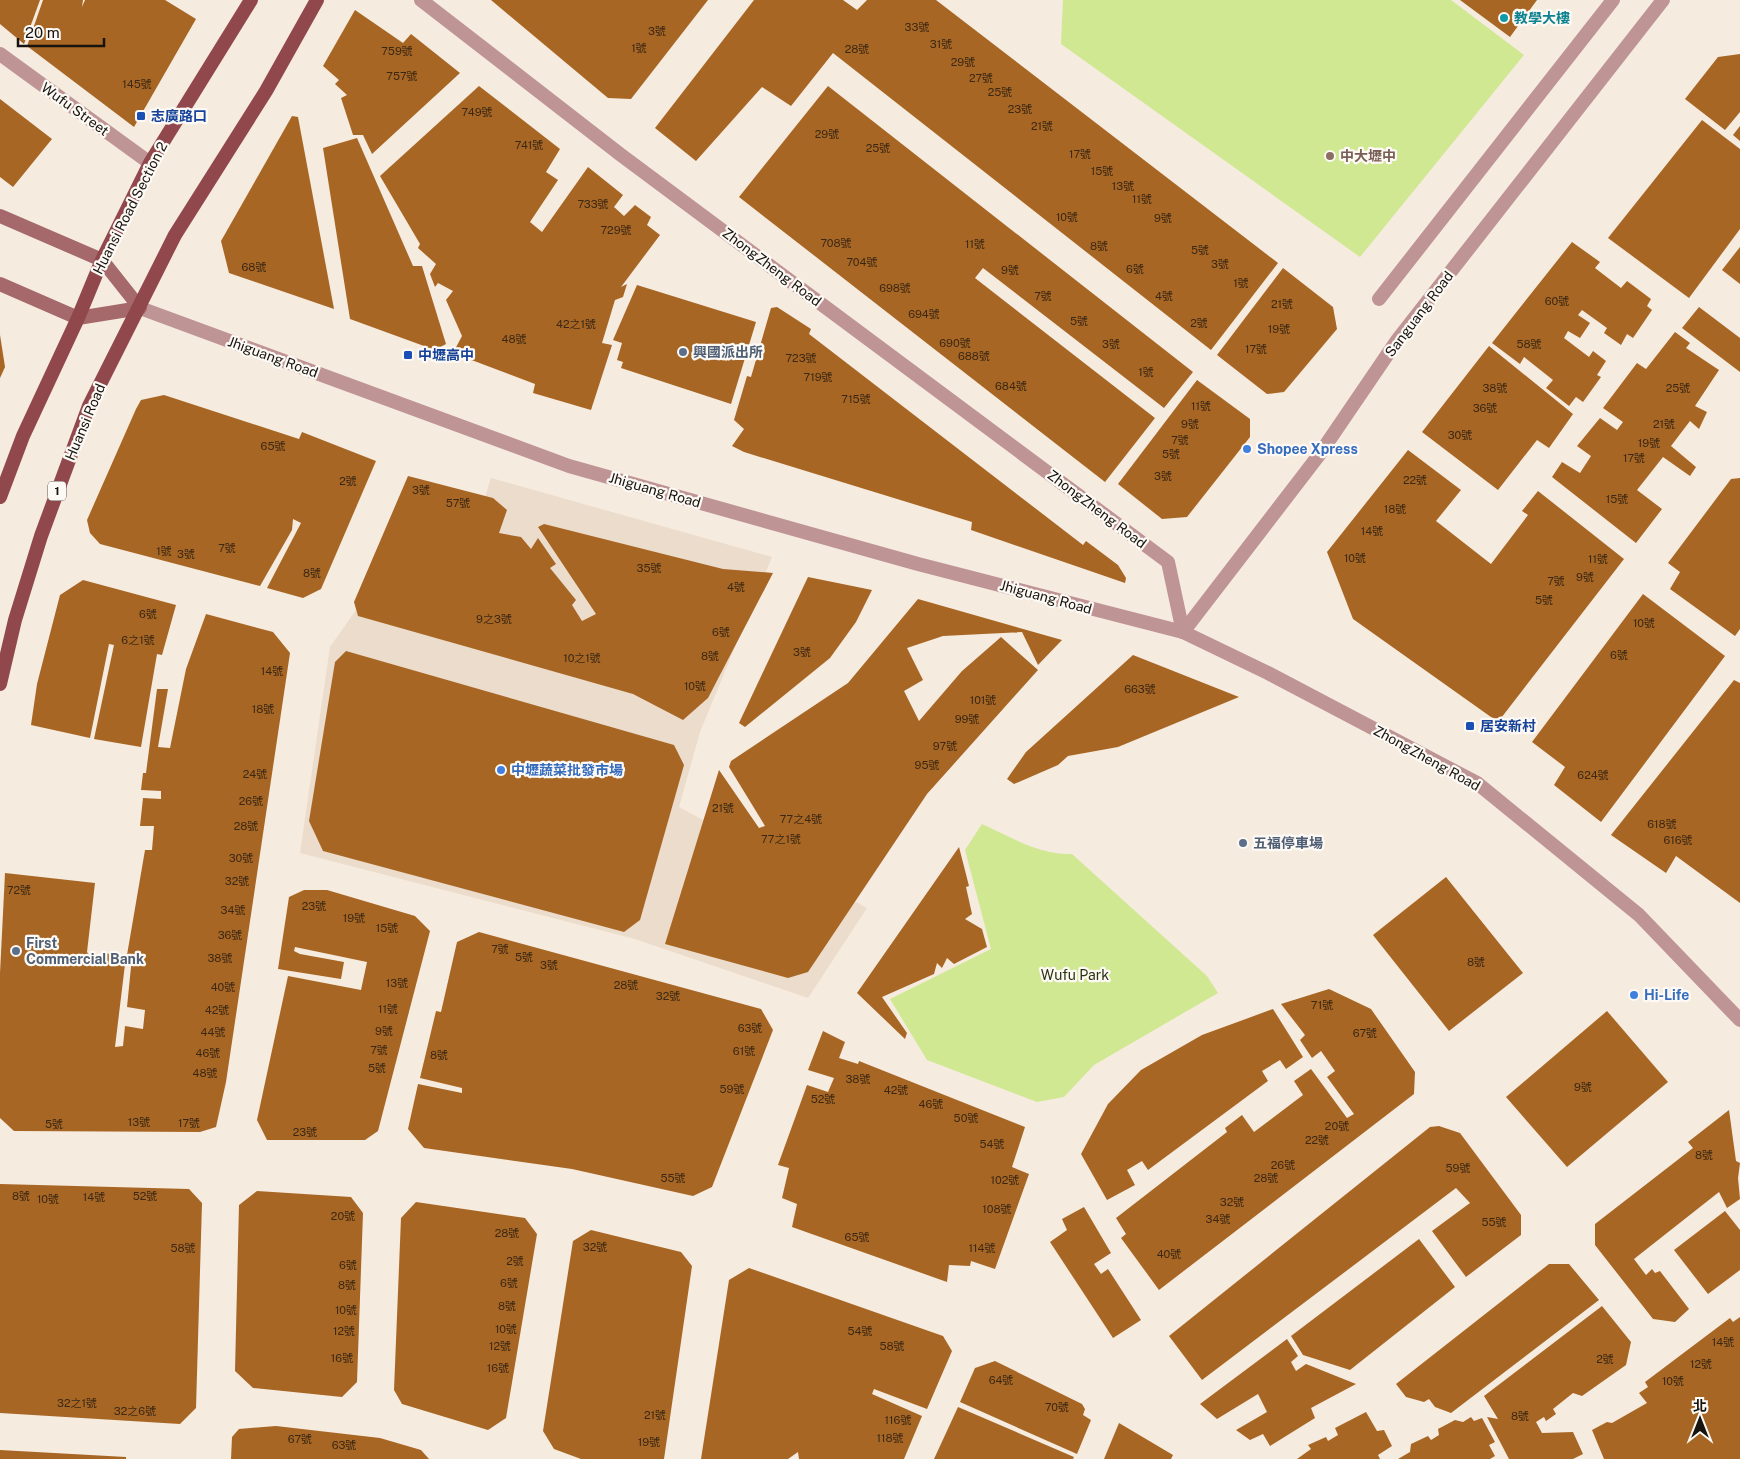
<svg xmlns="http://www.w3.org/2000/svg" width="1740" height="1459" viewBox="0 0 1740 1459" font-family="'Public Sans','Noto Sans TC',sans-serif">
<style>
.built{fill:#ecdccb}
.green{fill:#d0e892}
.building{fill:#a86624}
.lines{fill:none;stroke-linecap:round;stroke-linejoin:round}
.pedestrian{stroke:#bf9495;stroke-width:14}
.minor{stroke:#bf9495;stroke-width:14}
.secondary{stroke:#a5686b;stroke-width:14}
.primary{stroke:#91484d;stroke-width:14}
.culture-dot{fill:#0f9aa8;stroke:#fdf9f4;stroke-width:2}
.transit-dot{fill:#1a4fb4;stroke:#fdf9f4;stroke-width:2}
.education-dot{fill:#8d6e63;stroke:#fdf9f4;stroke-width:2}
.service-dot{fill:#5c6f8a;stroke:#fdf9f4;stroke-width:2}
.shop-dot{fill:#3f7fe0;stroke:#fdf9f4;stroke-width:2}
.labels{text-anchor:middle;stroke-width:4.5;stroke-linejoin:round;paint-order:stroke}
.number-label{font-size:11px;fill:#3b2814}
.shield{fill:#fdf9f4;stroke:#5c5854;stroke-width:1}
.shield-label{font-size:12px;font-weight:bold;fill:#17130f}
.culture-label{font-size:14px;font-weight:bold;fill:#0d838f;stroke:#fdf9f4;text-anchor:start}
.street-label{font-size:14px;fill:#17130f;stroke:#fdf9f4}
.transit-label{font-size:14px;font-weight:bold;fill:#164399;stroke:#fdf9f4;text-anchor:start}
.education-label{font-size:14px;font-weight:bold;fill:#785e54;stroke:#fdf9f4;text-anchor:start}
.service-label{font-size:14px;font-weight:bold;fill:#4e5e75;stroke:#fdf9f4;text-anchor:start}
.shop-label{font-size:14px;font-weight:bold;fill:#366cbe;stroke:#fdf9f4;text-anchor:start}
.park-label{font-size:14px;fill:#29320d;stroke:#fdf9f4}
</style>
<rect width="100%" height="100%" fill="#f6ebdf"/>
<path class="built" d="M491 478 772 557 700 732 679 807 867 908 808 998 635 939 300 853 330 647 356 610 443 626Z"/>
<g class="green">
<path d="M1063 0H1451L1524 55 1360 257 1061 44Z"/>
<path d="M982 824C1011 837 1039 855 1072 854L1207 976 1218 993 1094 1065 1064 1097 1037 1102 927 1060 890 999 991 949 965 850Z"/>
</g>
<g class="building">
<path d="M0 0H40L24 44 0 24Z"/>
<path d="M43 0H83L82 7 85 0H165L196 19 134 127 27 46Z"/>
<path d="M491 0H708L631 99 608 98Z"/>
<path d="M754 0H843L857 10 867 0H936L1278 263 1211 350 833 53 791 106 762 87 696 161 655 128Z"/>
<path d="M1460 0H1537L1510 37Z"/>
<path d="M355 10 403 43 411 34 460 73 372 154 363 135H353L341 98 347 95 335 84 339 80 323 66Z"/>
<path d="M1740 54V112L1725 130 1685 99 1718 57Z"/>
<path d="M479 86 560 149 546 172 558 180 530 222 542 232 588 167 623 195 614 207 624 216 635 205 651 217 647 225 660 235 621 287 627 284 623 297 615 300 602 343 612 345 591 410 533 393 535 384 453 353 462 336 446 300 453 291 438 283 435 287 430 274 436 264 418 248 420 244 380 176Z"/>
<path d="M828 86 1193 372 1164 408 983 268 975 278 1155 418 1105 482 739 197Z"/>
<path d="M0 99 52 139 13 187 0 177Z"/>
<path d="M292 116 298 117 334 309 229 273 221 241Z"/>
<path d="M1702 120 1740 149V229L1689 298 1608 238Z"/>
<path d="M1740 126V141L1733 135Z"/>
<path d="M357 138 413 266H422L446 344 435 350 350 319 323 148Z"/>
<path d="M1572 242 1600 262 1595 268 1621 288 1627 281 1651 299 1647 306 1652 310 1633 338 1627 334 1621 345 1604 333 1607 328 1582 310 1578 315 1590 323 1580 338 1568 331 1564 338 1589 357 1593 351 1606 361 1597 375 1601 377 1583 402 1576 397 1569 406 1546 388 1553 380 1524 357 1520 364 1492 343Z"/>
<path d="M1740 247V284L1722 270Z"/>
<path d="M1283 268 1333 307 1337 329 1284 392 1267 394 1217 355Z"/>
<path d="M637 285 756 322 731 404 621 368 623 362 617 360 622 343 613 340Z"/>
<path d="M777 307 811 329 809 334 1083 545 1086 541 1118 565 1126 578 1125 583 971 530 972 522 744 452 732 446 744 429 734 420 747 376 751 377 771 308Z"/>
<path d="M1699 307 1740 338V372L1682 328Z"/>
<path d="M1675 332 1690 343 1686 348 1719 370 1695 406 1707 412 1699 429 1690 421 1671 446 1696 467 1690 476 1663 457 1637 490 1662 509 1636 543 1552 477 1562 462 1580 473 1591 456 1577 446 1600 418 1617 430 1623 422 1603 408 1637 363 1646 369Z"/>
<path d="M0 335 5 367 0 378Z"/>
<path d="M1489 346 1573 414 1549 448 1537 440 1498 490 1422 432Z"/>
<path d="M1197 380 1250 419V437L1187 517 1162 519 1118 484Z"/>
<path d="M164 395 299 439 302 432 376 461 321 589 303 598 267 588 301 523 293 519 292 530 260 586 100 544 90 533 87 520 136 409 141 400Z"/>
<path d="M1408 450 1461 490 1436 521 1491 564 1528 515 1522 511 1538 491 1624 559 1498 722 1353 619 1327 552Z"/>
<path d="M408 476 493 498 507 510 499 533 521 537 531 549 538 538 556 564 550 568 576 600 572 605 582 621 596 614 538 527 544 524 723 569 773 573 708 698 683 720 633 694 358 616 354 602Z"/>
<path d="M1740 478V629L1735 636 1670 589 1680 572 1668 563 1731 479Z"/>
<path d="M808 577 872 590 856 622 830 658 745 727 739 723Z"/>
<path d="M83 580 176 605 162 655 157 654 141 747 94 739 114 645 109 644 90 738 31 725 37 684 60 595Z"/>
<path d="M1643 594 1725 656 1601 822 1554 785 1565 767 1532 742Z"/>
<path d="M918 599 1062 640 1038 665 1022 632 943 636 907 648 923 680 904 691 919 721 962 671 1001 637 1038 670 927 794 808 972 788 978 665 944 719 770 759 828 765 826 729 767 731 761 848 683Z"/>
<path d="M206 614 273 632 290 653 226 1082 216 1127 200 1132 14 1131 0 1118V973L5 873 95 883 87 952 90 956 103 957V953L126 956 115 1047 123 1046 125 1026 143 1029 145 1010 127 1007 132 957 127 955 145 850H152L154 826H140L143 798 161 799V791L141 790 143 773H146L157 689H168L158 747 170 748 186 669Z"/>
<path d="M346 651 674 745 684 765 640 920 624 932 323 851 309 821 335 662Z"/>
<path d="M1133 655 1239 697 1118 747 1068 756 1058 765 1014 784 1007 779 1026 752Z"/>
<path d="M1734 680 1740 683V903L1676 856 1666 873 1611 835Z"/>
<path d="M959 847 969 886 966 887 972 914 965 919 982 929 987 947 954 964 947 958 942 968 937 963 934 974 882 997 907 1033 905 1039 857 993Z"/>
<path d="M1446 877 1523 973 1449 1031 1373 935Z"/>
<path d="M304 890H327L415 916 430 931 378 1131 365 1140H267L257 1120 288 976 361 990 367 962 295 947 294 951 300 954 344 962 341 979 278 969 289 897Z"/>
<path d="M479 932 761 1009 773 1030 712 1187 693 1196 572 1169 424 1148 408 1129 418 1084 462 1093V1088L420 1078 436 1011 441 1012 457 942Z"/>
<path d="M1329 989 1371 1009 1415 1072 1414 1094 1159 1290 1121 1238 1126 1234 1116 1218 1227 1132 1225 1128 1242 1115 1254 1132 1303 1095 1294 1081 1311 1069 1347 1118 1354 1114 1327 1077 1335 1071 1321 1051 1312 1058 1300 1040 1305 1035 1281 1004Z"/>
<path d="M1273 1009 1303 1057 1286 1069 1280 1060 1262 1071 1268 1081 1148 1170 1142 1161 1127 1170 1135 1185 1107 1200 1081 1154 1108 1104 1141 1070 1202 1035Z"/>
<path d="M1607 1011 1668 1082 1567 1167 1506 1097Z"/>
<path d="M823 1031 845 1042 839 1058 858 1064 859 1061 1025 1127 1012 1167 1029 1174 995 1269 971 1261 970 1266 949 1265 947 1282 792 1227 797 1204 782 1198 789 1168 778 1165 807 1085 828 1092 834 1078 808 1070Z"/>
<path d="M1729 1110 1736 1161 1740 1163 1738 1178 1740 1199 1727 1208 1719 1192 1634 1259 1646 1275 1652 1269 1655 1273 1660 1271 1689 1309 1675 1322 1653 1319 1595 1245V1224L1693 1148 1688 1142Z"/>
<path d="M1439 1126 1460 1133 1521 1215V1235L1466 1277 1432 1231 1470 1203 1456 1188 1202 1380 1169 1336 1430 1127Z"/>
<path d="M0 1184 189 1189 202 1203 196 1408 180 1424 0 1413Z"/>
<path d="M257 1191 351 1197 363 1213 357 1382 342 1397 253 1388 235 1371 239 1205Z"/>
<path d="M416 1202 525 1218 537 1234 506 1418 488 1430 402 1404 394 1390 401 1218Z"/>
<path d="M1084 1207 1111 1253 1094 1264 1101 1274 1108 1269 1141 1320 1113 1338 1050 1242 1067 1230 1062 1219Z"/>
<path d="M1725 1211 1740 1230V1270L1708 1294 1674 1250Z"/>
<path d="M591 1230 681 1252 692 1266 664 1459H581L554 1449 543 1431 573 1241Z"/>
<path d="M1419 1239 1455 1287 1350 1370 1303 1355 1291 1336Z"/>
<path d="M1549 1264H1569L1599 1300 1451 1413 1435 1407 1429 1399 1424 1402 1406 1397 1396 1384Z"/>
<path d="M749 1268 943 1336 952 1351 927 1409 874 1389 872 1394 922 1416 904 1459H799L798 1452 788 1459H701L729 1280Z"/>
<path d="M1602 1306 1631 1342 1626 1365 1582 1396 1573 1393 1553 1409 1556 1414 1546 1421 1544 1417 1536 1422 1542 1433 1573 1432 1583 1454 1573 1459H1509L1487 1417 1498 1419 1484 1396Z"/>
<path d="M1740 1317V1459H1604L1592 1430 1607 1422 1612 1423 1647 1403 1639 1393 1648 1387 1645 1382 1730 1318 1733 1322Z"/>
<path d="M1287 1339 1298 1356 1291 1362 1296 1371 1306 1364 1356 1384 1311 1408 1315 1418 1270 1446 1263 1434 1250 1440 1236 1430 1267 1412 1258 1394 1217 1419 1200 1404Z"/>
<path d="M995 1361 1082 1404 1085 1409 1083 1415 1091 1420 1077 1454 960 1402 975 1368Z"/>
<path d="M958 1407 1074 1457 1073 1459H934Z"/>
<path d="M1366 1412 1377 1431 1384 1430 1392 1446 1378 1455 1380 1459H1297L1311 1449 1308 1445 1326 1437 1328 1441 1338 1435 1335 1428Z"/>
<path d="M1471 1417 1474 1421 1482 1418 1495 1442 1489 1445 1495 1456 1490 1459H1398L1410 1452 1411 1444 1428 1436 1431 1440 1439 1435 1438 1429 1455 1420 1463 1422Z"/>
<path d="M1119 1423 1173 1455 1171 1459H1104Z"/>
<path d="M276 1426 380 1438 421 1450 429 1459H231L232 1437 239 1429Z"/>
<path d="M0 1450 126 1457V1459H0Z"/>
</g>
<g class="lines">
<path class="pedestrian" d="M1379 299 1613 0"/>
<g class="minor">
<path d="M421 0 621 155 1168 562 1183 632"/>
<path d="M0 54 150 163"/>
<path d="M140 308 569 466 918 564 1183 632 1268 673 1477 783 1639 915 1740 1020"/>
<path d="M1183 632 1319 455 1398 339 1663 0"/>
</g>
<path class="secondary" d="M0 216 102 260 140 308 78 318 0 284"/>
<g class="primary">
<path d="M0 497 23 436 78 318 102 260 150 163 251 0"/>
<path d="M0 684 15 620 41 536 89 406 175 235 266 91 317 0"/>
</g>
</g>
<circle class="culture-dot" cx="1504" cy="18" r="5"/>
<g class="transit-dot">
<rect x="136" y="111" width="10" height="10" rx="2.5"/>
<rect x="403" y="350" width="10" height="10" rx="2.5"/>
<rect x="1465" y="721" width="10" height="10" rx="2.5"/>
</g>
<circle class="education-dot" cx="1330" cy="156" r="5"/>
<g class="service-dot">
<circle cx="683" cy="352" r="5"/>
<circle cx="1243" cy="843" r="5"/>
<circle cx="16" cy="951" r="5"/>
</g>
<g class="shop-dot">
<circle cx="1247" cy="449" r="5"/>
<circle cx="501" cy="770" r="5"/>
<circle cx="1634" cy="995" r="5"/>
</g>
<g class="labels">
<g class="number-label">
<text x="917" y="31">33號</text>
<text x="657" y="35">3號</text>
<text x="941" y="48">31號</text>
<text x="639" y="52">1號</text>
<text x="857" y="53">28號</text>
<text x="397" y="55">759號</text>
<text x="963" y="66">29號</text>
<text x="402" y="80">757號</text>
<text x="981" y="82">27號</text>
<text x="137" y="88">145號</text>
<text x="1000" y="96">25號</text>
<text x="1020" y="113">23號</text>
<text x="477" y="116">749號</text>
<text x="1042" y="130">21號</text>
<text x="827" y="138">29號</text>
<text x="529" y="149">741號</text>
<text x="878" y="152">25號</text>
<text x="1080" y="158">17號</text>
<text x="1102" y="175">15號</text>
<text x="1123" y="190">13號</text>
<text x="1142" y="203">11號</text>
<text x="593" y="208">733號</text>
<text x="1067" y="221">10號</text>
<text x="1163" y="222">9號</text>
<text x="616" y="234">729號</text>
<text x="836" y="247">708號</text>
<text x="975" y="248">11號</text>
<text x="1099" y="250">8號</text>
<text x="1200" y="254">5號</text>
<text x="862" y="266">704號</text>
<text x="1220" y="268">3號</text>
<text x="254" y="271">68號</text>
<text x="1135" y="273">6號</text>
<text x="1010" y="274">9號</text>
<text x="1241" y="287">1號</text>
<text x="895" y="292">698號</text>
<text x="1043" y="300">7號</text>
<text x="1164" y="300">4號</text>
<text x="1557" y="305">60號</text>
<text x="1282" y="308">21號</text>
<text x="924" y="318">694號</text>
<text x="1079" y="325">5號</text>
<text x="1199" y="327">2號</text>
<text x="576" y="328">42之1號</text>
<text x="1279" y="333">19號</text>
<text x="514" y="343">48號</text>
<text x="955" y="347">690號</text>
<text x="1111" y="348">3號</text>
<text x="1529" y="348">58號</text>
<text x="1256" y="353">17號</text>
<text x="974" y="360">688號</text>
<text x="801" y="362">723號</text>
<text x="1146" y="376">1號</text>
<text x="818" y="381">719號</text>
<text x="1011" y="390">684號</text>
<text x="1495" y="392">38號</text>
<text x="1678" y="392">25號</text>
<text x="856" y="403">715號</text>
<text x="1201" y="410">11號</text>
<text x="1485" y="412">36號</text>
<text x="1190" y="428">9號</text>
<text x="1664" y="428">21號</text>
<text x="1460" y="439">30號</text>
<text x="1180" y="444">7號</text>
<text x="1649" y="447">19號</text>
<text x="273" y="450">65號</text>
<text x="1171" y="458">5號</text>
<text x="1634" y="462">17號</text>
<text x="1163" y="480">3號</text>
<text x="1415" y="484">22號</text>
<text x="348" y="485">2號</text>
<text x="421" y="494">3號</text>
<text x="1617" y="503">15號</text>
<text x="458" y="507">57號</text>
<text x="1395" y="513">18號</text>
<text x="1372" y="535">14號</text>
<text x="227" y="552">7號</text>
<text x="164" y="555">1號</text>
<text x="186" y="558">3號</text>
<text x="1355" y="562">10號</text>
<text x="1598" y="563">11號</text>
<text x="649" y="572">35號</text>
<text x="312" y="577">8號</text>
<text x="1585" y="581">9號</text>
<text x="1556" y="585">7號</text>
<text x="736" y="591">4號</text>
<text x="1544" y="604">5號</text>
<text x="148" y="618">6號</text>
<text x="494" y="623">9之3號</text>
<text x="1644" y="627">10號</text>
<text x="721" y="636">6號</text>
<text x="138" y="644">6之1號</text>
<text x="802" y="656">3號</text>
<text x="1619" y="659">6號</text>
<text x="710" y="660">8號</text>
<text x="582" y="662">10之1號</text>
<text x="272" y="675">14號</text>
<text x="695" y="690">10號</text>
<text x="1140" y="693">663號</text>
<text x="983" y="704">101號</text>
<text x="263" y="713">18號</text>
<text x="967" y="723">99號</text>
<text x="945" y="750">97號</text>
<text x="927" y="769">95號</text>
<text x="255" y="778">24號</text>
<text x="1593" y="779">624號</text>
<text x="251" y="805">26號</text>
<text x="723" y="812">21號</text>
<text x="801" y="823">77之4號</text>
<text x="1662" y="828">618號</text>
<text x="246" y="830">28號</text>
<text x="781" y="843">77之1號</text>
<text x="1678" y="844">616號</text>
<text x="241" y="862">30號</text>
<text x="237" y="885">32號</text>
<text x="19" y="894">72號</text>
<text x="314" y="910">23號</text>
<text x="233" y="914">34號</text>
<text x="354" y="922">19號</text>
<text x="387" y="932">15號</text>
<text x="230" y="939">36號</text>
<text x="500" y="953">7號</text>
<text x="524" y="961">5號</text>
<text x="220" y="962">38號</text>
<text x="1476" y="966">8號</text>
<text x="549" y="969">3號</text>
<text x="397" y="987">13號</text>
<text x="626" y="989">28號</text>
<text x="223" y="991">40號</text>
<text x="668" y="1000">32號</text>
<text x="1322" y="1009">71號</text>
<text x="388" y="1013">11號</text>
<text x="217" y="1014">42號</text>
<text x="750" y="1032">63號</text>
<text x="384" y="1035">9號</text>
<text x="213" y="1036">44號</text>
<text x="1365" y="1037">67號</text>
<text x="379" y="1054">7號</text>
<text x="744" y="1055">61號</text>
<text x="208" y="1057">46號</text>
<text x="439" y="1059">8號</text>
<text x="377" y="1072">5號</text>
<text x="205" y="1077">48號</text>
<text x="858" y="1083">38號</text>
<text x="1583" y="1091">9號</text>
<text x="732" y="1093">59號</text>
<text x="896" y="1094">42號</text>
<text x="823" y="1103">52號</text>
<text x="931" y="1108">46號</text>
<text x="966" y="1122">50號</text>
<text x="139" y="1126">13號</text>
<text x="189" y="1127">17號</text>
<text x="54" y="1128">5號</text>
<text x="1337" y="1130">20號</text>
<text x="305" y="1136">23號</text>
<text x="1317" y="1144">22號</text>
<text x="992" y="1148">54號</text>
<text x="1704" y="1159">8號</text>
<text x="1283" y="1169">26號</text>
<text x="1458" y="1172">59號</text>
<text x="673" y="1182">55號</text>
<text x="1266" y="1182">28號</text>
<text x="1005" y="1184">102號</text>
<text x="21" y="1200">8號</text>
<text x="145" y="1200">52號</text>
<text x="94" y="1201">14號</text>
<text x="48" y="1203">10號</text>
<text x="1232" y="1206">32號</text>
<text x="997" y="1213">108號</text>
<text x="343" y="1220">20號</text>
<text x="1218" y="1223">34號</text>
<text x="1494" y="1226">55號</text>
<text x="507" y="1237">28號</text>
<text x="857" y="1241">65號</text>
<text x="595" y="1251">32號</text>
<text x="183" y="1252">58號</text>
<text x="982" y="1252">114號</text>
<text x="1169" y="1258">40號</text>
<text x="515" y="1265">2號</text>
<text x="348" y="1269">6號</text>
<text x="509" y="1287">6號</text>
<text x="347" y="1289">8號</text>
<text x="507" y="1310">8號</text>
<text x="346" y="1314">10號</text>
<text x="506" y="1333">10號</text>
<text x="344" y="1335">12號</text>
<text x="860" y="1335">54號</text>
<text x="1723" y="1346">14號</text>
<text x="500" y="1350">12號</text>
<text x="892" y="1350">58號</text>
<text x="342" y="1362">16號</text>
<text x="1605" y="1363">2號</text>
<text x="1701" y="1368">12號</text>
<text x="498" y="1372">16號</text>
<text x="1001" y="1384">64號</text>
<text x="1673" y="1385">10號</text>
<text x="77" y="1407">32之1號</text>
<text x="1057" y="1411">70號</text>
<text x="135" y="1415">32之6號</text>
<text x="655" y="1419">21號</text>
<text x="1520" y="1420">8號</text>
<text x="898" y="1424">116號</text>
<text x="890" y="1442">118號</text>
<text x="300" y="1443">67號</text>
<text x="649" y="1446">19號</text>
<text x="344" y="1449">63號</text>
</g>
<rect class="shield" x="48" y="481.5" width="18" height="19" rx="4"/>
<g class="shield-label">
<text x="57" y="495">1</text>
</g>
<g class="culture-label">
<text x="1514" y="23">教學大樓</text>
</g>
<g class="street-label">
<text transform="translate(75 109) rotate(36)" y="5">Wufu Street</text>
<text transform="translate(130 208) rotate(-63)" y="5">Huansi Road Section 2</text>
<text transform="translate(772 267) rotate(37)" y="5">ZhongZheng Road</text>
<text transform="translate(1419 314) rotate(-53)" y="5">Sanguang Road</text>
<text transform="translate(273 357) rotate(20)" y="5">Jhiguang Road</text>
<text transform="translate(85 422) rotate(-67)" y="5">Huansi Road</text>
<text transform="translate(655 490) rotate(16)" y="5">Jhiguang Road</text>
<text transform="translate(1097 509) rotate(37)" y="5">ZhongZheng Road</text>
<text transform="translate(1046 597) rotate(15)" y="5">Jhiguang Road</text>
<text transform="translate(1427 758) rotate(29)" y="5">ZhongZheng Road</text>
</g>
<g class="transit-label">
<text x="151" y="121">志廣路口</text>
<text x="418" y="360">中壢高中</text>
<text x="1480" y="731">居安新村</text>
</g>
<g class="education-label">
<text x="1340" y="161">中大壢中</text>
</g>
<g class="service-label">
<text x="693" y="357">興國派出所</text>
<text x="1253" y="848">五福停車場</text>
<text x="26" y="948">First<tspan x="26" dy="16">Commercial Bank</tspan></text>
</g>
<g class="shop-label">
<text x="1257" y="454">Shopee Xpress</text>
<text x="511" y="775">中壢蔬菜批發市場</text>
<text x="1644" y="1000">Hi-Life</text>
</g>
<g class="park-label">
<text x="1075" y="980">Wufu Park</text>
</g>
</g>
<g transform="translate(1700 1419)" stroke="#fdf9f4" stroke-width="4" paint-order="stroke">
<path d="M0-4L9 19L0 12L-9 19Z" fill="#17130f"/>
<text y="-8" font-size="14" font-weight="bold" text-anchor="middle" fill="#17130f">北</text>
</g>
<path d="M18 38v8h86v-8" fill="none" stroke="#17130f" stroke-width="2.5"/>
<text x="25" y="38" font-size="15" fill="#17130f" stroke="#fdf9f4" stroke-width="4" paint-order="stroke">20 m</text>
</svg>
